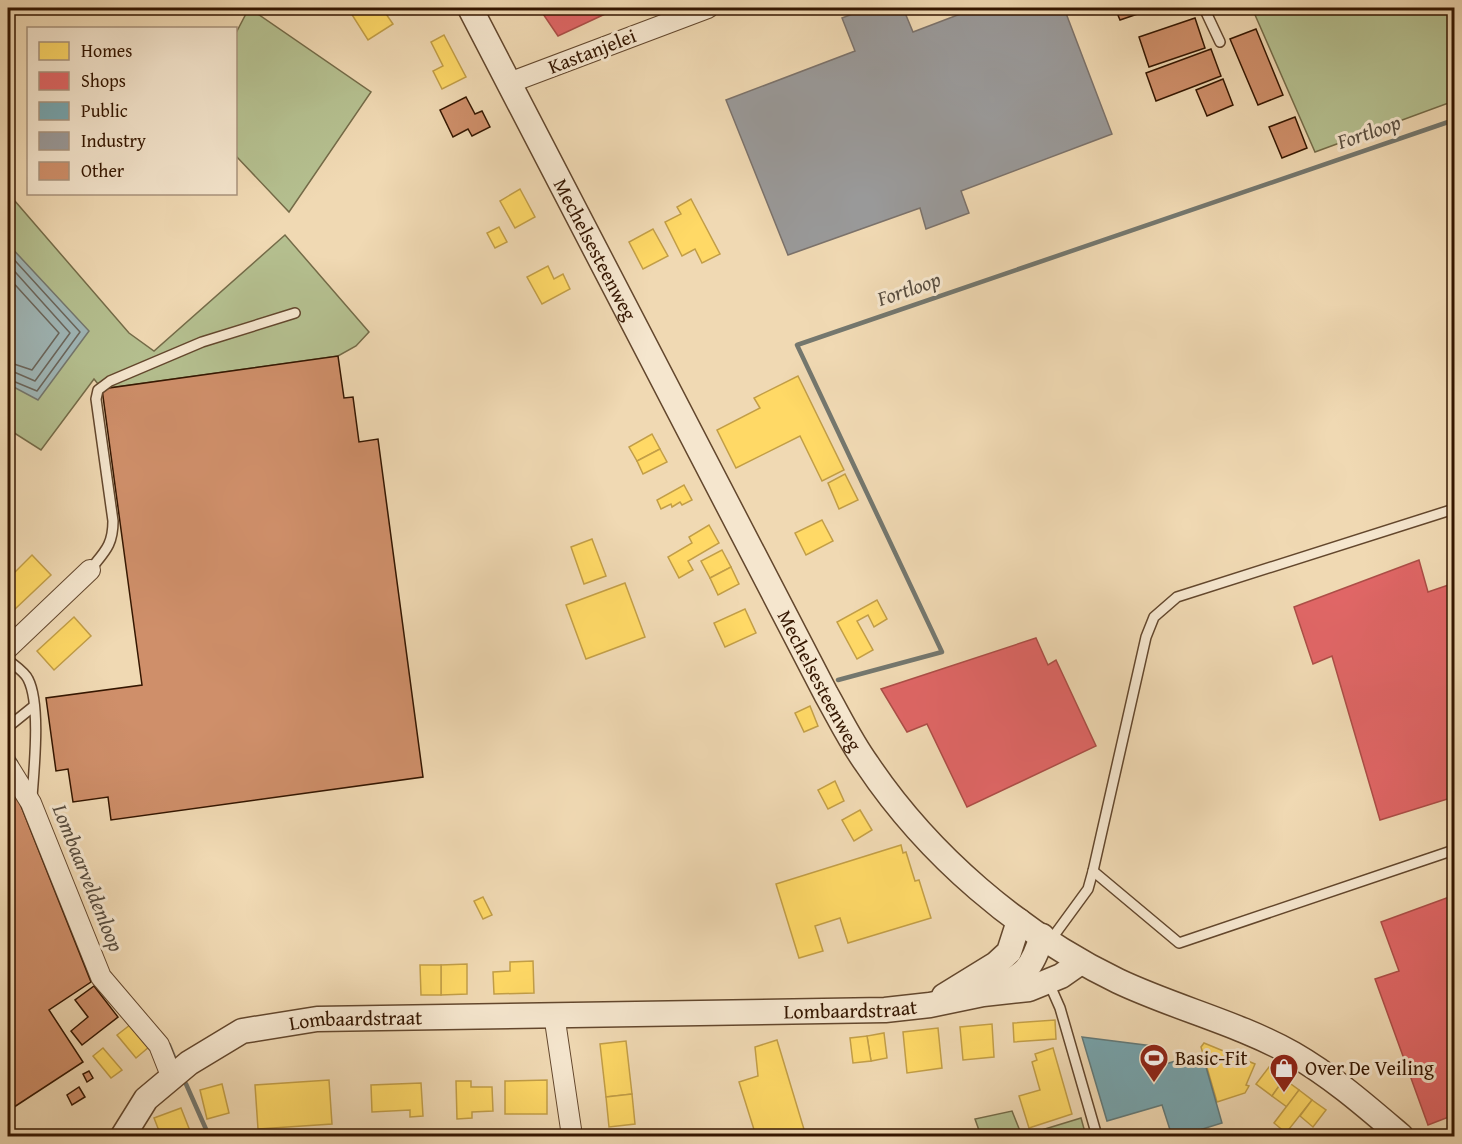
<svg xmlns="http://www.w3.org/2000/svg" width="1462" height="1144" viewBox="0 0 1462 1144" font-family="'Gentium Book Plus',serif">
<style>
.green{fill:#b5c090;stroke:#746b48;stroke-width:1.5}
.water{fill:#9fb7b8;stroke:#74776e;stroke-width:1.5}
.homes{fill:#ffd966;stroke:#c29e47;stroke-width:1.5}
.shops{fill:#e06666;stroke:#ac4e47;stroke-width:1.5}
.public{fill:#76a5af;stroke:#627a7a;stroke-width:1.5}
.industry{fill:#999;stroke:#7b726b;stroke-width:1.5}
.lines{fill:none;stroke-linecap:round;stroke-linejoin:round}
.shore{stroke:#6a665c;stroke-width:1.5}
.stream{stroke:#74776e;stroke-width:4.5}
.building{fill:#cf8f6a;stroke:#341600;stroke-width:1.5}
.service-casing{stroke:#63472d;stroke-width:12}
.minor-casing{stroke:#63472d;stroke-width:22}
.tertiary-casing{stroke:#63472d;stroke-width:27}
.service{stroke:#f5e6ce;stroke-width:9}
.minor{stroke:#f5e6ce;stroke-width:20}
.tertiary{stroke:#f5e6ce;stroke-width:24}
.labels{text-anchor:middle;stroke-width:6;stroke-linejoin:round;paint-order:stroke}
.street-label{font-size:20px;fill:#341600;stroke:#f5e6ce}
.poi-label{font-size:20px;fill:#341600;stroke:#f5e6ce;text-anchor:start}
.water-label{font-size:21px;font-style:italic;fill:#594e40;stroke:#f5e6ce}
</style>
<rect width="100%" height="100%" fill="#f0d9b3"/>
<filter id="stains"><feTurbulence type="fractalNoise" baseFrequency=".00333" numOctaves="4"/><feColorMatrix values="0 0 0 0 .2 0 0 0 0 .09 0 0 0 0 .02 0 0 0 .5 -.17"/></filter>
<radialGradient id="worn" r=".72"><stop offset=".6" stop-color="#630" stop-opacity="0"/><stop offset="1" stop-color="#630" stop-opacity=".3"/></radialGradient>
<g class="green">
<path d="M249 8 371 92 289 212 236 156V33Z"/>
<path d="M1252 8H1454V101L1315 152Z"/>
<path d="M8 193 129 333 154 351 285 235 369 332 356 346 338 356 102 389 94 379 41 450 8 429Z"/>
<path d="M1012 1111 1022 1136 1081 1118 1086 1136H981L975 1119Z"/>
</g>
<path class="water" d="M8 244 89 331 38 400 8 384Z"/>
<g class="homes">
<path d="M352 8H382L393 24 368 40 349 10Z"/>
<path d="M444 35 466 77 442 89 433 71 443 66 431 42Z"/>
<path d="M520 189 535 217 515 228 500 201Z"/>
<path d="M691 199 720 254 702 263 695 249 682 256 665 222 681 214 677 207Z"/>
<path d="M499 227 507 242 495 248 487 233Z"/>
<path d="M653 229 668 256 643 269 629 242Z"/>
<path d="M548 266 554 279 563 274 570 289 542 304 527 277Z"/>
<path d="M798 376 844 470 822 481 800 436 736 468 717 430 760 408 754 398Z"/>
<path d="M652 434 660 449 637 461 629 447Z"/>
<path d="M660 449 667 462 643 474 637 461Z"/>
<path d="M845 474 858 500 839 509 828 483Z"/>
<path d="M684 485 692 500 682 505 680 502 672 507 671 504 661 509 657 500Z"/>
<path d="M822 520 833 541 806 555 795 533Z"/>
<path d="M709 525 719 543 688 561 693 570 679 578 668 557 692 543 689 537Z"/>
<path d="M592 539 606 576 584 584 571 547Z"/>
<path d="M722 550 731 567 710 578 701 561Z"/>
<path d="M32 555 51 575 14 610 8 604V579Z"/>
<path d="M731 567 739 584 718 595 710 578Z"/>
<path d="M625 583 645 637 586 659 566 605Z"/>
<path d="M877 600 887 619 874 627 868 615 857 621 873 650 857 659 837 622Z"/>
<path d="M745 609 756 633 725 647 714 623Z"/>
<path d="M74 617 91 636 54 670 37 651Z"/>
<path d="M810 706 818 726 804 732 795 713Z"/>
<path d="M835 781 844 801 828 809 818 790Z"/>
<path d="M860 810 872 830 854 841 842 820Z"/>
<path d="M901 845 903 853 906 852 915 881 919 880 931 918 848 943 840 918 815 926 823 951 799 958 776 884Z"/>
<path d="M483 897 492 915 483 919 474 901Z"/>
<path d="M533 961 534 993 494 994 493 972 510 971V962Z"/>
<path d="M467 964V994L441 995V965Z"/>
<path d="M420 965H441V995H421Z"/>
<path d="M1055 1020 1056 1039 1014 1042 1013 1023Z"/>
<path d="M992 1024 994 1057 963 1060 960 1027Z"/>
<path d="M130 1025 149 1047 136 1058 117 1035Z"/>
<path d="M938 1028 942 1068 907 1073 903 1032Z"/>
<path d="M884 1033 887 1058 871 1061 867 1036Z"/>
<path d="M867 1036 871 1061 853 1063 850 1038Z"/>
<path d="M777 1040 806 1136H756L739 1082 758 1076 755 1047Z"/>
<path d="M626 1041 632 1094 606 1097 600 1044Z"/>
<path d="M1204 1043 1255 1064 1246 1085 1249 1086 1245 1093 1217 1102 1201 1047Z"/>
<path d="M103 1048 122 1070 111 1078 93 1056Z"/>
<path d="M1053 1048 1072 1114 1029 1128 1019 1096 1040 1090 1032 1062 1037 1060 1035 1054Z"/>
<path d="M1269 1067 1284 1079 1272 1096 1256 1084Z"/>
<path d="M1284 1079 1299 1090 1287 1107 1272 1096Z"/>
<path d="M329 1080 332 1124 258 1129 255 1085Z"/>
<path d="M547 1080V1114H505V1081Z"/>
<path d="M456 1081H471V1087H492L493 1111 472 1112V1118L457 1119Z"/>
<path d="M421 1083 423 1116 410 1117V1110L372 1112 371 1085Z"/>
<path d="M222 1084 229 1113 207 1119 200 1090Z"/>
<path d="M1299 1090 1312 1100 1286 1133 1274 1123Z"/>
<path d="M632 1094 635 1124 609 1127 606 1097Z"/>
<path d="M1312 1100 1326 1110 1313 1127 1300 1116Z"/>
<path d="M181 1108 192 1136H161L154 1118Z"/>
</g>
<g class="shops">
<path d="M539 8H618L558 36Z"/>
<path d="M1419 560 1428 592 1454 583V797L1380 820 1332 656 1313 664 1294 607Z"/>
<path d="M1036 638 1048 665 1056 660 1096 746 967 807 927 724 907 732 881 689Z"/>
<path d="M1452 896 1454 903V1115L1428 1125 1375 979 1399 971 1381 922Z"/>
</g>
<path class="public" d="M1082 1037 1153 1046 1159 1066 1202 1053 1222 1123 1180 1136H1172L1162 1105 1107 1121Z"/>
<path class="industry" d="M868 8H903L913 32 976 8H1064L1112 134 961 191 969 213 926 229 920 208 788 255 726 100 855 51 842 18Z"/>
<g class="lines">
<g class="shore">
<path d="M8 253 80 332 37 391 8 379"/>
<path d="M8 264 70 333 35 381 14 372 8 371"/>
<path d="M8 277 59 333 32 370 8 362"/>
</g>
<g class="stream">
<path d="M838 680 942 652 797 345 1454 120"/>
<path d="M8 749 16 762"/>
<path d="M169 1045 174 1057"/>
<path d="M186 1084 209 1136"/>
</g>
</g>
<g class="building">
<path d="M1115 8H1155L1120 20Z"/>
<path d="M1195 18 1205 48 1149 67 1139 37Z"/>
<path d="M1256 29 1283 95 1258 105 1230 39Z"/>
<path d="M1211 49 1221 76 1156 101 1146 73Z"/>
<path d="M1223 79 1233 105 1207 116 1196 90Z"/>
<path d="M466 97 475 114 482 111 490 127 472 136 468 129 453 137 440 110Z"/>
<path d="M1295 117 1307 148 1282 158 1269 127Z"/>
<path d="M338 356 344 398 353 397 359 442 378 439 423 777 111 820 108 797 73 802 68 769 56 771 46 698 142 685 102 389Z"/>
<path d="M8 782 19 801 91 982 49 1010 83 1062 8 1111Z"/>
<path d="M94 986 118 1017 82 1045 71 1031 88 1017 75 1000Z"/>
<path d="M89 1071 93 1078 87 1082 83 1074Z"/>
<path d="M79 1087 85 1097 72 1105 67 1095Z"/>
</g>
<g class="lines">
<g class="service-casing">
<g id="service">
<path d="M1204 8 1220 42"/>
<path d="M90 570C104 552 113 546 113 521L96 399 98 390 110 381 202 342 295 313"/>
<path d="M8 660C14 665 25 672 28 679 41 704 34 769 32 797"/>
<path d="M8 727 34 706"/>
<path d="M1093 871 1179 943 1454 850"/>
<path d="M1050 941 1088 889 1093 871 1146 637 1154 617 1177 597 1454 509"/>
<path d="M1049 983 1060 1008 1097 1136"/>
</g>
</g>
<g class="minor-casing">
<g id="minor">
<path d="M509 83 708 8"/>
<path d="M8 648 90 570"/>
<path d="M8 766 31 803 101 977 159 1045 172 1078"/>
<path d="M554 1014 572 1136"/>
</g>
</g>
<g class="tertiary-casing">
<g id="tertiary">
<path id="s1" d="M470 8 826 694C839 717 851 742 867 764 928 855 1019 933 1118 981 1175 1008 1238 1023 1293 1054 1333 1077 1367 1107 1401 1136"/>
<path d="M994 989C1025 975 1032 969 1042 936"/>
<path d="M944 996 996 964 1009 952 1019 921"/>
<path id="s2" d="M123 1136 146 1099 189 1063 242 1031 317 1019 885 1010 930 1005 983 994 1029 989 1061 976 1081 962"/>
</g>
</g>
<use href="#service" class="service"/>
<use href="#minor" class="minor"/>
<use href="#tertiary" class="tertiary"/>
</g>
<defs>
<g id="stadium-pin" transform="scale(1.5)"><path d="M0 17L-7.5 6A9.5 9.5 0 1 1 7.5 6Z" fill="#8f2418" stroke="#f5e6ce"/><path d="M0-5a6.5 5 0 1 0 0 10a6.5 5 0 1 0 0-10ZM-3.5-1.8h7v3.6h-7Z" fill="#fff"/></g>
<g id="shop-pin" transform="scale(1.5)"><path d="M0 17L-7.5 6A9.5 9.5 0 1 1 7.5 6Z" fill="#8f2418" stroke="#f5e6ce"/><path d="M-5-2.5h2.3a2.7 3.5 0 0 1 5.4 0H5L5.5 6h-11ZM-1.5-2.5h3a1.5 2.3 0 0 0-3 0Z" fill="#fff"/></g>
</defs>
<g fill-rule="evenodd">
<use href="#stadium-pin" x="1154" y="1058"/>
<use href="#shop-pin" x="1284" y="1068"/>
</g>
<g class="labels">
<g class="street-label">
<text transform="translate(592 51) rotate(-21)" y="7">Kastanjelei</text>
<text dy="7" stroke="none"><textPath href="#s1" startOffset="272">Mechelsesteenweg</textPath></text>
<text dy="7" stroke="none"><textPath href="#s1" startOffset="758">Mechelsesteenweg</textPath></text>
<text dy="7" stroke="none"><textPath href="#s2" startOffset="771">Lombaardstraat</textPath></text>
<text dy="7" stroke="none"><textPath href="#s2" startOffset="276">Lombaardstraat</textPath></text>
</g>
<g class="poi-label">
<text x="1175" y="1065">Basic-Fit</text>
<text x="1305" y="1075">Over De Veiling</text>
</g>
<g class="water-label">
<text transform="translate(1369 132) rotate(-19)" y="7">Fortloop</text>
<text transform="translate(909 289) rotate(-19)" y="7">Fortloop</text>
<text transform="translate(88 878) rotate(68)" y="7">Lombaarveldenloop</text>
</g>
</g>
<rect width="1462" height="1144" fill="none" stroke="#f0d9b3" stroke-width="30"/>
<rect x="9" y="9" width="1444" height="1126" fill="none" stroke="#341600" stroke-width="3"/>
<rect x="15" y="15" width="1432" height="1114" fill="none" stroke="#341600" stroke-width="1.5"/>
<rect x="27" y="27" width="210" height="168" fill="#f5e6ce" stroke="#a8937c" stroke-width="1.5"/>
<rect x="39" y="42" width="30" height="18" fill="#ffd966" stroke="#a8937c" stroke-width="1.5"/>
<text x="81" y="57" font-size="18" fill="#341600">Homes</text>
<rect x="39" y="72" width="30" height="18" fill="#e06666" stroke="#a8937c" stroke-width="1.5"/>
<text x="81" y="87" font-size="18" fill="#341600">Shops</text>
<rect x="39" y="102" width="30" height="18" fill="#76a5af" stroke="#a8937c" stroke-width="1.5"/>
<text x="81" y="117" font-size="18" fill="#341600">Public</text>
<rect x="39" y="132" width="30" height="18" fill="#999999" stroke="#a8937c" stroke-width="1.5"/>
<text x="81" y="147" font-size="18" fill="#341600">Industry</text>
<rect x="39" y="162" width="30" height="18" fill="#cf8f6a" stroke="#a8937c" stroke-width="1.5"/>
<text x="81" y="177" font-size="18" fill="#341600">Other</text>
<rect width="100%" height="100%" filter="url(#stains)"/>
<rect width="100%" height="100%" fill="url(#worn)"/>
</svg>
